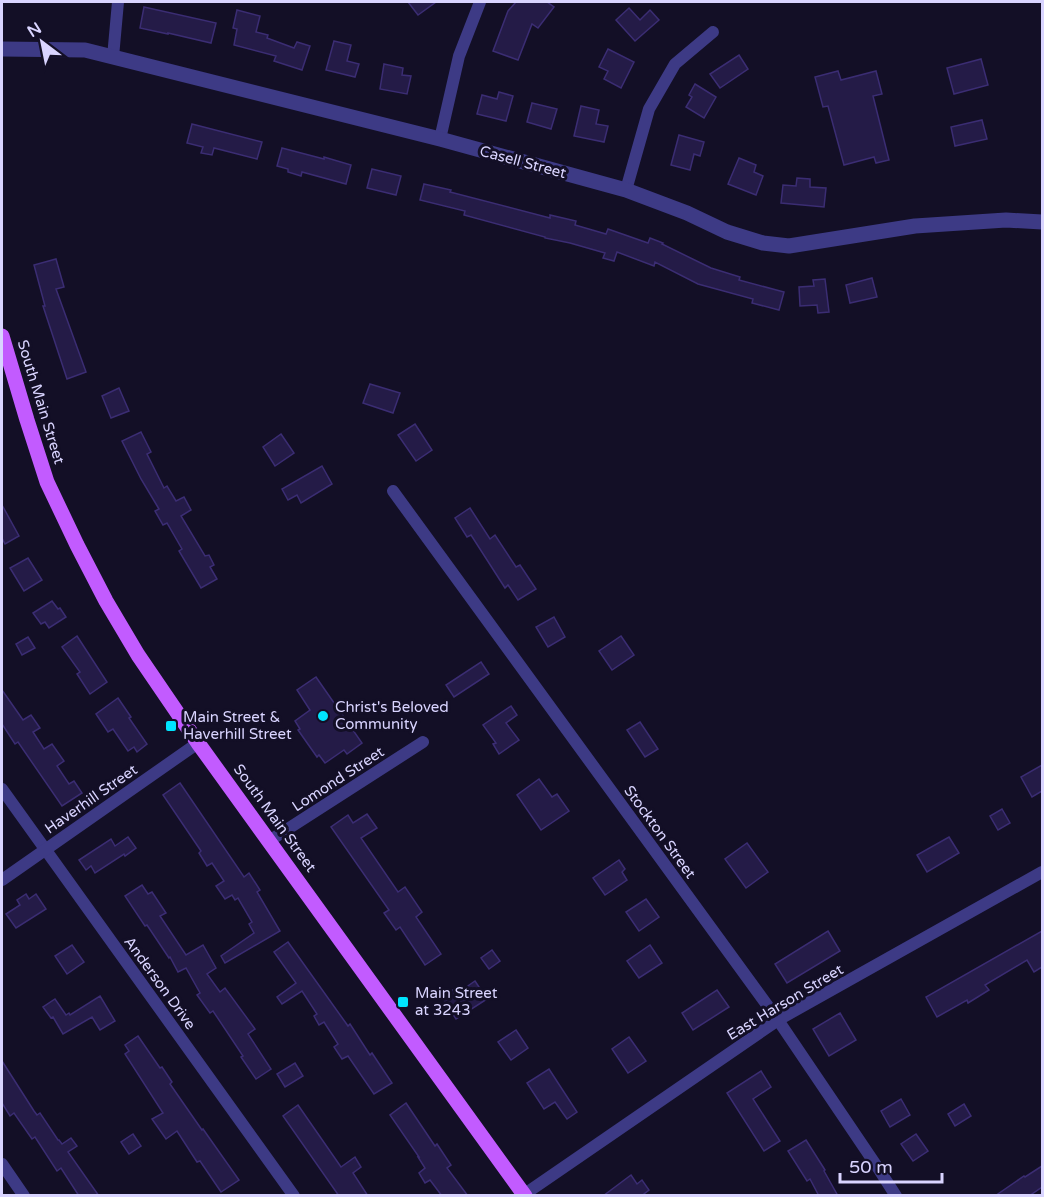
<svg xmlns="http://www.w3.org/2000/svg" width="1044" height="1197" viewBox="0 0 1044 1197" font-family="'Varela Round',sans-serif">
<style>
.building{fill:#241b47;stroke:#3b2d73;stroke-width:1.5}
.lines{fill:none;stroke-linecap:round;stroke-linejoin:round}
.minor{stroke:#3d3a85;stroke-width:12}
.tertiary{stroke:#3d3a85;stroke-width:15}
.primary{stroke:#c25bff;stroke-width:15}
.poi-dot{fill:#00e5ff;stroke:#130f26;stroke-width:2}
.labels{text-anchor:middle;stroke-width:6;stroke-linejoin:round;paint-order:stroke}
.street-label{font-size:15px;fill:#d9d4ff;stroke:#130f26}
.poi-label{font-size:15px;fill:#d9d4ff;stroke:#130f26;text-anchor:start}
</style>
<rect width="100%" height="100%" fill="#130f26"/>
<g class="building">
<path d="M408 2H436L418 15Z"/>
<path d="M516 2H547L554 7 538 28 532 24 518 60 493 51 508 11Z"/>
<path d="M144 7 216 23 211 43 168 33V34L140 28Z"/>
<path d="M629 8 640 20 650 10 659 20 635 41 616 20Z"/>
<path d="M237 10 260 16 256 32 268 35 267 38 294 48 297 42 310 46 302 70 274 61 276 56 234 45 237 29 233 28Z"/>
<path d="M334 41 351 45 347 61 359 64 355 77 326 70Z"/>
<path d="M608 49 634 62 621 88 604 79 608 71 599 67Z"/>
<path d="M739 55 748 69 720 88 710 74Z"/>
<path d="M981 59 988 85 954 94 947 68Z"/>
<path d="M384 64 403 68 402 75 411 76 407 94 380 89Z"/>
<path d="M838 71 841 80 876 71 882 94 873 96 889 160 876 163 874 157 844 165 828 106 823 107 815 77Z"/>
<path d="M695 84 716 97 704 118 686 107 692 97 689 95Z"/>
<path d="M499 92 513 96 506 121 477 114 482 95 497 99Z"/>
<path d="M532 103 557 109 551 129 527 122Z"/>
<path d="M581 106 599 110 596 124 608 126 604 142 574 136Z"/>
<path d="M982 120 987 139 955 146 951 127Z"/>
<path d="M192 124 262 142 257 159 214 148 212 155 201 153 203 147 187 143Z"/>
<path d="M679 135 704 142 700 156 694 154 690 170 671 165Z"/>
<path d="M282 148 324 159V157L351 165 346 184 302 172 301 176 288 172V169L277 166Z"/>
<path d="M739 158 756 165 754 172 763 176 756 195 728 184Z"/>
<path d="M372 169 401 176 396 195 367 188Z"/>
<path d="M797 178 810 179V187L826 188 824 207 781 203 783 185 796 186Z"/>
<path d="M424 184 451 190 450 192 550 218V215L576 221 575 225 606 234 608 229 648 243 650 238 663 243 662 244 711 268 740 277 739 280 784 292 779 310 752 303 753 299 698 284 655 262 654 266 617 252 614 261 603 258 605 253 570 243 545 238V237L464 215 465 211 420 200Z"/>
<path d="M56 259 64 287 56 289 86 372 67 379 43 306H45L34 265Z"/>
<path d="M872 278 877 297 850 303 846 285Z"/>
<path d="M825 279 829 312 818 313 817 305 800 306 799 287 814 286 813 280Z"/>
<path d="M370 384 400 393 393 413 363 403Z"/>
<path d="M119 388 129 411 111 418 102 396Z"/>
<path d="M415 424 432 450 416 461 398 435Z"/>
<path d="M141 432 151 452 147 454 164 488 167 486 176 501 184 497 191 510 181 516 205 556 209 555 214 565 210 567 217 579 201 588 179 551 182 549 167 523 163 525 155 511 159 509 141 479 122 441Z"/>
<path d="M281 434 294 453 275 466 263 447Z"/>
<path d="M322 466 332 484 301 503 297 495 288 500 282 489Z"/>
<path d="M2 505 19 536 5 544 2 538Z"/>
<path d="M470 508 490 539 495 535 516 567 520 565 536 589 518 600 508 585 505 588 471 535 467 537 455 518Z"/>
<path d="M28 558 42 580 24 591 10 568Z"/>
<path d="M52 601 58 609 60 608 66 617 49 628 45 622 41 624 33 613Z"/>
<path d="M554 617 565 637 548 647 536 627Z"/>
<path d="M77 636 107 682 90 694 77 674 80 672 62 647Z"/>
<path d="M621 636 634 655 612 670 599 651Z"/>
<path d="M28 637 35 648 22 655 16 644Z"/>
<path d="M481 662 489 674 454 697 446 685Z"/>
<path d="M316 677 362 743 347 754 344 750 325 763 319 755 317 757 298 730 300 729 295 721 310 710 297 690Z"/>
<path d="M2 690 23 720 31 715 40 728 33 732 44 749 52 744 64 761 57 766 69 784 74 781 82 793 62 806 18 742 15 744 2 724Z"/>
<path d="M118 698 131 717 129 718 147 744 137 752 134 747 128 751 113 729 108 732 96 714Z"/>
<path d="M511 706 517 715 506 723 519 740 499 754 493 744 496 743 483 725Z"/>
<path d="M640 722 658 749 645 757 627 730Z"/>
<path d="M1042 765V791L1032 797 1021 777Z"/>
<path d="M539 779 552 797 557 794 569 811 541 830 517 795Z"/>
<path d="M180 783 244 877 249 873 260 890 257 892 280 931 225 963 221 956 254 933 249 924 252 922 238 898 235 900 232 895 225 899 216 886 224 881 212 863 207 866 199 853 201 851 163 795Z"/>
<path d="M1002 809 1010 823 998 830 990 816Z"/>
<path d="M367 814 377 828 361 838 398 892 405 887 422 912 416 917 441 954 425 965 400 927 396 930 384 913 389 910 331 827 348 815 353 823Z"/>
<path d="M128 837 136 848 125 856 124 854 95 873 91 866 86 870 79 860 111 839 115 846Z"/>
<path d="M949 837 959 853 927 872 917 855Z"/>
<path d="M747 843 768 872 746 888 725 859Z"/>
<path d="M619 860 625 869 622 872 627 880 605 895 593 878Z"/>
<path d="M142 885 148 894 152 892 166 913 160 916 186 955 203 945 216 968 207 974 220 992 225 988 255 1029 248 1034 271 1069 256 1079 241 1057 243 1056 213 1011 210 1013 197 995 200 993 186 968 178 972 170 957 169 958 147 925 145 926 125 896Z"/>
<path d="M26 894 29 899 36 894 46 909 16 928 6 914 20 905 17 900Z"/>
<path d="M646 899 659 917 639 931 626 912Z"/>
<path d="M828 931 840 951 787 983 775 964Z"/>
<path d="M1042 931V967L1034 972 1027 960 985 985 989 990 968 1003 967 1000 937 1017 926 997Z"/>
<path d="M288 942 348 1026 350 1024 370 1055 372 1053 392 1083 374 1094 348 1056 342 1059 334 1047 338 1044 324 1022 319 1025 314 1016 317 1014 302 991 282 1004 277 997 296 983 274 952Z"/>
<path d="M72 945 84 962 67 974 55 956Z"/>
<path d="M650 945 662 963 639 978 627 961Z"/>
<path d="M492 950 500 961 489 969 481 958Z"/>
<path d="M475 981 487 999 456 1019 442 997 459 986 462 990Z"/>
<path d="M717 990 729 1007 693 1030 682 1013Z"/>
<path d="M100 996 115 1021 100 1030 92 1017 63 1034 53 1017 51 1018 43 1007 55 999 66 1015 69 1013 70 1015Z"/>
<path d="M840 1013 856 1040 829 1056 813 1029Z"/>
<path d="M516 1030 528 1048 511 1060 498 1042Z"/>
<path d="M138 1036 160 1068 162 1067 172 1082 170 1084 202 1130 203 1129 239 1180 221 1192 200 1161 197 1162 177 1131 166 1139 152 1119 163 1113 125 1054 129 1051 125 1045Z"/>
<path d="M629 1037 646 1061 628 1073 612 1049Z"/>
<path d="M2 1061 34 1111 37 1115 40 1113 58 1140H59L62 1144 71 1138 77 1146 68 1152 99 1196H79L61 1168 57 1171 35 1137 32 1139 14 1113 10 1116 2 1103Z"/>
<path d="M295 1063 303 1076 285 1087 277 1074Z"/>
<path d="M549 1069 577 1112 567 1119 555 1102 544 1109 527 1083Z"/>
<path d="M761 1071 771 1087 753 1099 780 1141 764 1151 727 1093Z"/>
<path d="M901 1099 910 1115 890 1127 881 1111Z"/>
<path d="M406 1103 435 1146 437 1144 451 1165 447 1168 468 1196H442L430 1180 425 1183 419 1173 425 1168 418 1157H419L390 1115Z"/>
<path d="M964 1104 971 1116 955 1126 948 1114Z"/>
<path d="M298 1105 341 1167 355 1157 361 1167 353 1173 368 1196H339L283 1116Z"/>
<path d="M133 1134 141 1146 129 1154 121 1142Z"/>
<path d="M916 1134 928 1151 913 1161 901 1144Z"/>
<path d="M806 1140 825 1170 824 1171 838 1196H819L810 1179 807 1181 788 1151Z"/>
<path d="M1042 1166V1187L1029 1196H995L1024 1176 1025 1177Z"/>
<path d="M631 1175 637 1184 642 1180 649 1190 644 1194 645 1196H603Z"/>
</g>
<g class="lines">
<g class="minor">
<path d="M113 57 118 2"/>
<path d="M440 139 459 56 480 2"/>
<path d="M626 190 649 109 675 64 713 32"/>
<path d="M393 491 778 1020 880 1171 896 1196"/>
<path d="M2 789 294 1196"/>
<path d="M269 841 423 742"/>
<path d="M2 880 198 743"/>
<path d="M2 1164 24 1196"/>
<path d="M522 1196 778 1020 1042 872"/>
</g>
<path class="tertiary" d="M2 49 85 50 440 139 626 190 687 213 727 232 763 243 789 246 915 226 1006 220 1042 222"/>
<path class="primary" d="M2 336 27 420 47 482 77 545 106 601 138 655 198 743 525 1196"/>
</g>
<g class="poi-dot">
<circle cx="323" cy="716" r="6"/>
<rect x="165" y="720" width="12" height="12" rx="3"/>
<rect x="397" y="996" width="12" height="12" rx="3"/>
</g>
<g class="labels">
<g class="street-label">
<text transform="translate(523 162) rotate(15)" y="5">Casell Street</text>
<text transform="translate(41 402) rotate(73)" y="5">South Main Street</text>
<text transform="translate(338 779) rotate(-33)" y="5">Lomond Street</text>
<text transform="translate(91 799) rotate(-35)" y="5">Haverhill Street</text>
<text transform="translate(275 818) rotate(54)" y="5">South Main Street</text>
<text transform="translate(660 832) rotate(54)" y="5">Stockton Street</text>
<text transform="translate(160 983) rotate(54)" y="5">Anderson Drive</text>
<text transform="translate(785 1002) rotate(-31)" y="5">East Harson Street</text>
</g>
<g class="poi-label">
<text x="335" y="712">Christ's Beloved<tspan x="335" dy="17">Community</tspan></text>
<text x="183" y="722">Main Street &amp;<tspan x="183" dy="17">Haverhill Street</tspan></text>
<text x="415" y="998">Main Street<tspan x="415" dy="17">at 3243</tspan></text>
</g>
</g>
<rect width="1044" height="1197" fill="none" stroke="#d9d4ff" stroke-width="6"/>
<g transform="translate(42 42) rotate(328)" stroke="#130f26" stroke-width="4.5" paint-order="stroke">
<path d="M0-4.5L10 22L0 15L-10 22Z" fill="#d9d4ff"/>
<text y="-9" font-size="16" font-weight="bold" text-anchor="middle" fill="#d9d4ff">N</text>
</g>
<path d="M840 1173v9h102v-9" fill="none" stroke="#d9d4ff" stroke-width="3"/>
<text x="849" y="1173" font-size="18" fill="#d9d4ff" stroke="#130f26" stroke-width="4.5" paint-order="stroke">50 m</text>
</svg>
